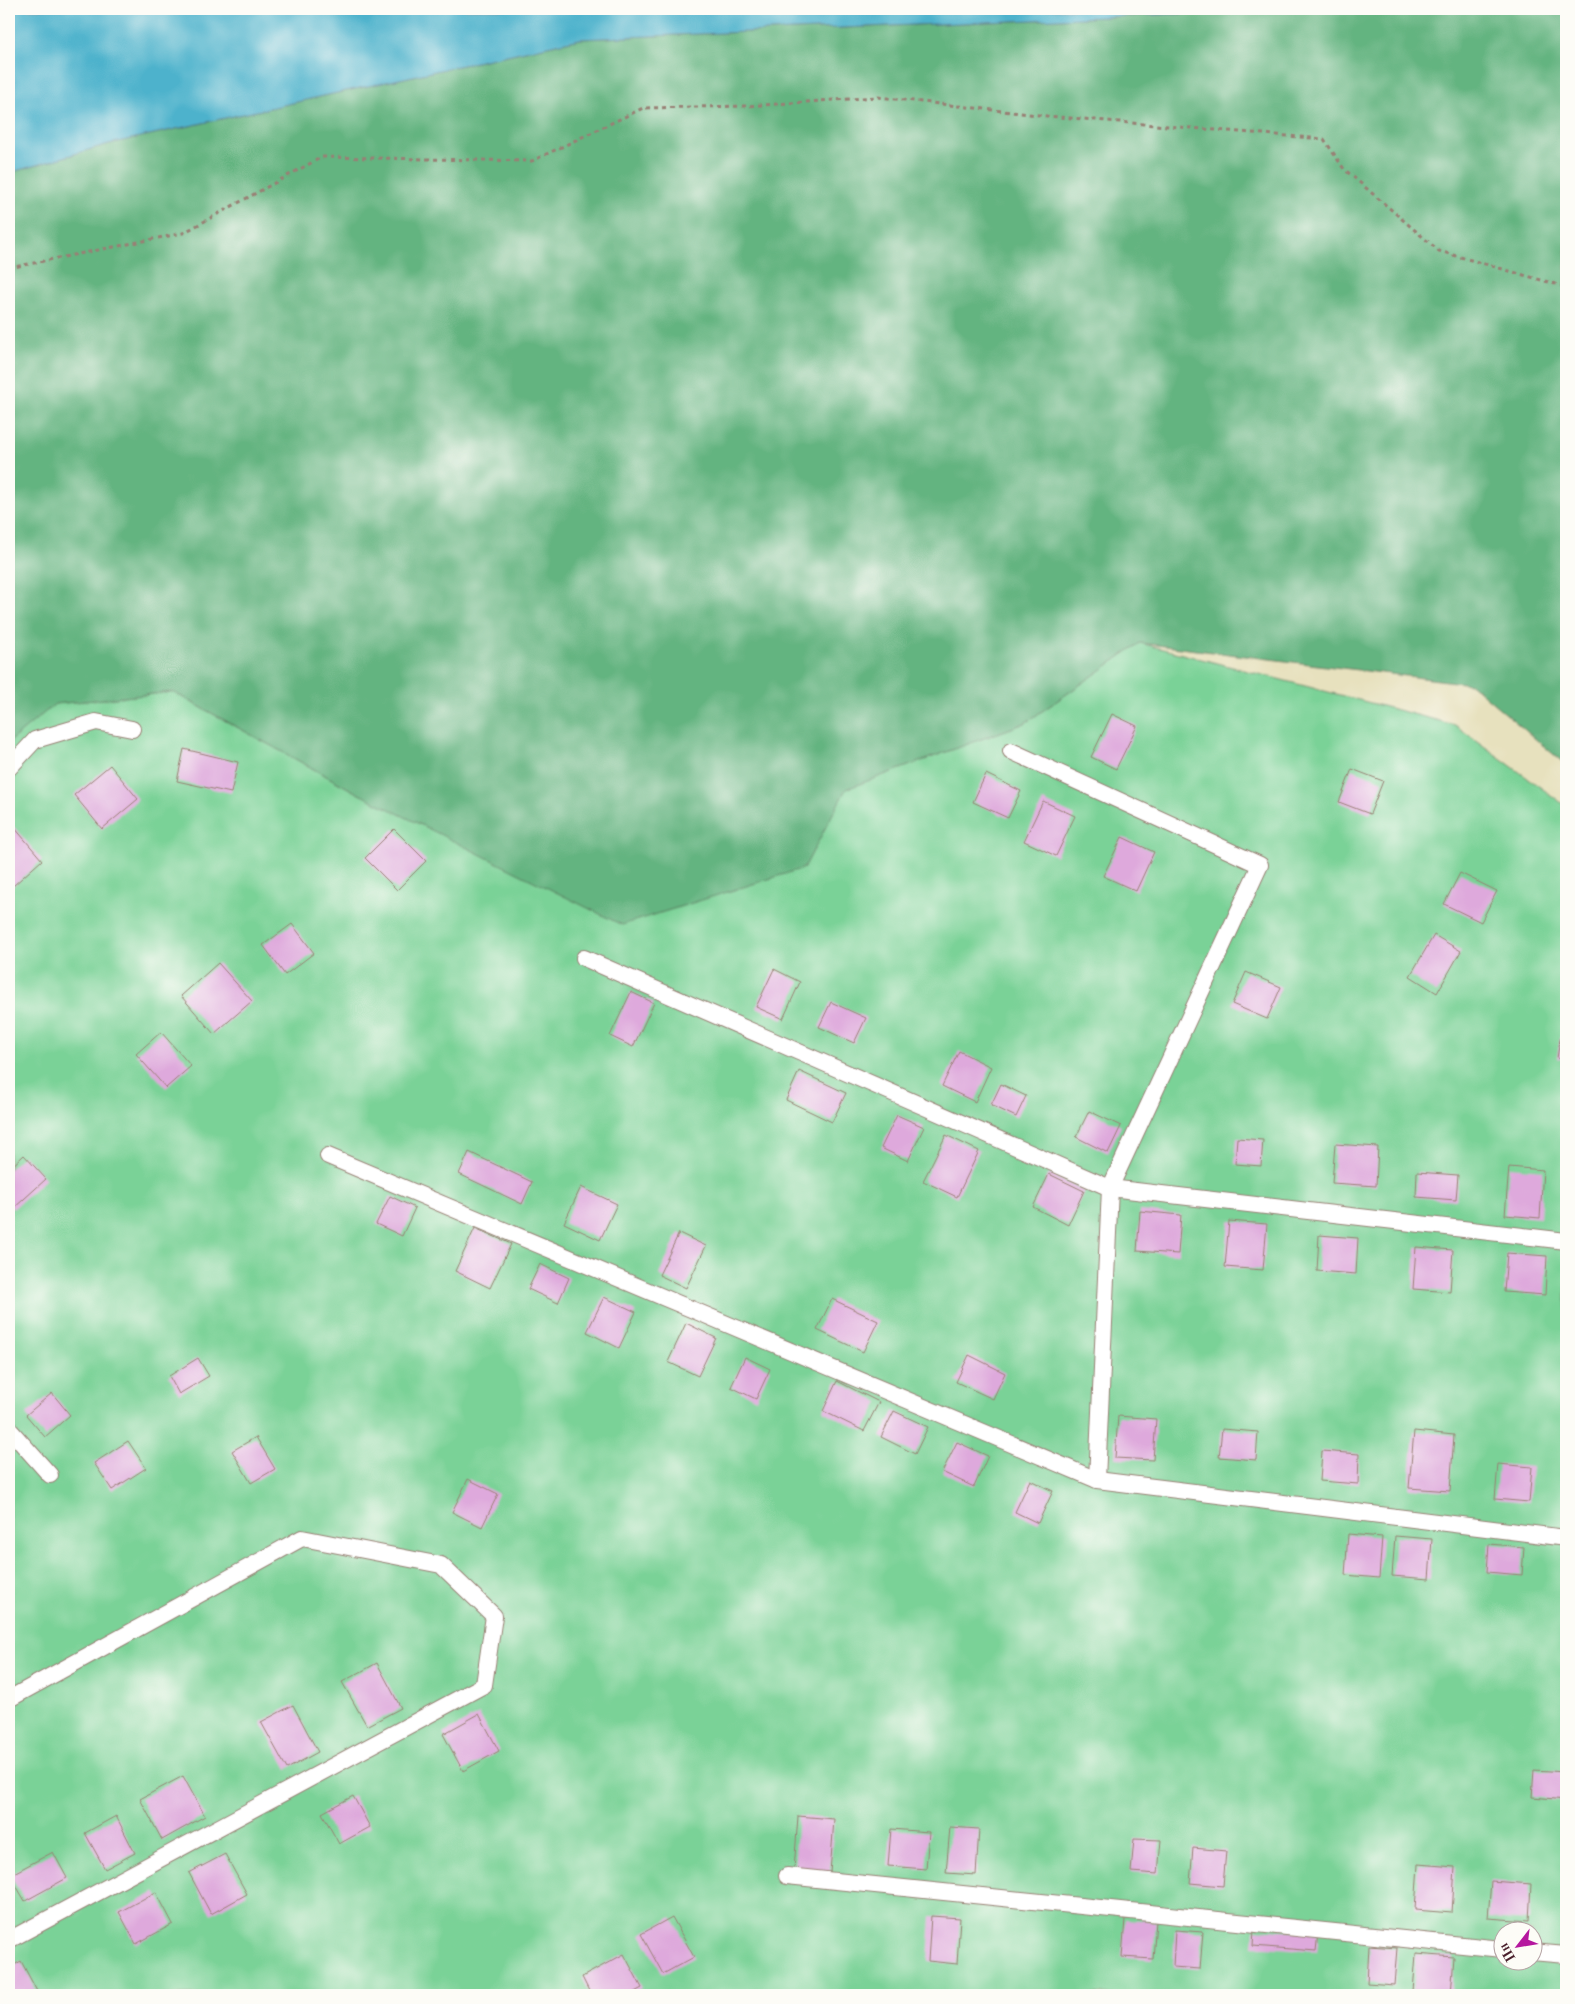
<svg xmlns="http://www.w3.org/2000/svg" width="1575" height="2004" viewBox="0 0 1575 2004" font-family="'Old Standard TT',serif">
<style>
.green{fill:#7ad297;stroke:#627861;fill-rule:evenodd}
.forest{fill:#63b480;stroke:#566a56}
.water{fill:#4db2cc;stroke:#4c687c}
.building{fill:#dea9dc}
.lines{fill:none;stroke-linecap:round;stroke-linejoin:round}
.lane-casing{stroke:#988074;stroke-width:18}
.path{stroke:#988074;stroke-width:3;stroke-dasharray:4 4;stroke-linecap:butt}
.lane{stroke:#fff;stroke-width:16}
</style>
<rect width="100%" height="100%" fill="#fdfcf7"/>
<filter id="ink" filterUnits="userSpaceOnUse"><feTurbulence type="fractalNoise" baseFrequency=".02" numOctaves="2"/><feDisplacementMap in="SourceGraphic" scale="10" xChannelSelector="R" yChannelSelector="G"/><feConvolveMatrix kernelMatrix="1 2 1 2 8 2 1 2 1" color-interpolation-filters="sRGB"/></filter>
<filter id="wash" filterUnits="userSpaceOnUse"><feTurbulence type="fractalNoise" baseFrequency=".0096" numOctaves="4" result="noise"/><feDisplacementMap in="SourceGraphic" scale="20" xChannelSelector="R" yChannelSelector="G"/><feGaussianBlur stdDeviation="1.12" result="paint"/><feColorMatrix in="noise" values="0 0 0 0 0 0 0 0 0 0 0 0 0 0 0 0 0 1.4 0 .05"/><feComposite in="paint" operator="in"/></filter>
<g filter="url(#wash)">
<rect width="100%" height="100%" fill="#e7e1be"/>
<path class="green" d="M1140 643 1455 725 1566 806V1995H9V742L54 704 173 692 361 795 804 868 845 789 1025 723ZM1502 1932H1532V1962H1502Z"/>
<path class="forest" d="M1298 9H1566V765L1471 684 1140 643 1025 723 846 789 804 868 622 925 361 795 173 692 55 704 9 742V173L109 144 579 39Z"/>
<path class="water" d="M9 9H1298L579 39 109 144 9 173Z"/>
<g id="blocks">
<g class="building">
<path d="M1112 714 1137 726 1116 769 1091 757Z"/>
<path d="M184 749 238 762 231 793 177 781Z"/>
<path d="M110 765 138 799 102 829 74 795Z"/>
<path d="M1352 769 1383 781 1370 814 1339 802Z"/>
<path d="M986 774 1021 791 1008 818 973 802Z"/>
<path d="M1043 801 1075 816 1056 856 1024 841Z"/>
<path d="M14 827 42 860 13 886 9 880V831Z"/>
<path d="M394 829 426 861 397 890 365 858Z"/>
<path d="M1122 837 1154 852 1136 891 1103 876Z"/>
<path d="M1460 873 1497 891 1481 922 1444 904Z"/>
<path d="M292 924 314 953 285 975 263 945Z"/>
<path d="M1434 935 1461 951 1437 993 1410 976Z"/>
<path d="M218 963 252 1001 214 1034 181 996Z"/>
<path d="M774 969 800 982 783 1019 756 1007Z"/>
<path d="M1246 972 1281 987 1267 1019 1232 1004Z"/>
<path d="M631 992 654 1003 633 1047 610 1036Z"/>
<path d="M831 1002 866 1018 854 1043 819 1027Z"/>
<path d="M1564 1016 1566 1017V1060L1557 1058Z"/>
<path d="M161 1032 191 1066 166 1088 136 1054Z"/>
<path d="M959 1051 991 1067 975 1102 942 1086Z"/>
<path d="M799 1071 846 1093 832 1122 786 1100Z"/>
<path d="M1001 1084 1026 1096 1016 1117 991 1105Z"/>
<path d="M1089 1111 1121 1126 1108 1153 1076 1137Z"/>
<path d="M897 1115 924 1127 908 1161 881 1148Z"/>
<path d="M946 1135 979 1151 957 1197 923 1181Z"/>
<path d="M1237 1138 1263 1140 1261 1166 1235 1164Z"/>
<path d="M1335 1144 1378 1147 1376 1186 1332 1183Z"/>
<path d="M469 1152 532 1182 522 1204 459 1174Z"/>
<path d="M24 1155 46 1179 13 1209 9 1204V1169Z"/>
<path d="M1509 1167 1543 1170 1540 1218 1505 1215Z"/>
<path d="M1417 1172 1458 1175 1456 1200 1416 1197Z"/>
<path d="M1049 1174 1084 1191 1068 1225 1033 1207Z"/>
<path d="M581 1187 617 1204 600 1240 564 1223Z"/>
<path d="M390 1196 415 1208 402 1236 376 1224Z"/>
<path d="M1140 1211 1181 1215 1178 1254 1137 1251Z"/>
<path d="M1229 1221 1267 1224 1263 1270 1225 1267Z"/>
<path d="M475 1228 511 1244 490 1288 455 1271Z"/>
<path d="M679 1233 706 1246 686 1288 659 1275Z"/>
<path d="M1319 1235 1358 1238 1356 1274 1317 1271Z"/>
<path d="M1416 1247 1453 1250 1450 1292 1413 1289Z"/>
<path d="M1507 1253 1547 1256 1545 1295 1504 1292Z"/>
<path d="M540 1264 569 1278 558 1303 528 1289Z"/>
<path d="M604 1297 636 1312 619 1348 587 1332Z"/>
<path d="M832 1299 878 1321 863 1352 817 1330Z"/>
<path d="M686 1323 716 1338 698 1376 668 1362Z"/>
<path d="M969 1355 1005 1373 993 1399 956 1382Z"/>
<path d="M745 1357 770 1369 756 1399 731 1387Z"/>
<path d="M198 1358 209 1376 179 1394 169 1376Z"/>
<path d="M837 1381 879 1402 864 1431 823 1411Z"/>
<path d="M52 1393 70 1415 45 1437 26 1415Z"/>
<path d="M894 1411 928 1427 915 1454 881 1437Z"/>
<path d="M1118 1416 1156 1419 1153 1460 1115 1458Z"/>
<path d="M1222 1429 1258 1432 1256 1460 1219 1457Z"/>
<path d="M1414 1431 1454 1435 1450 1491 1409 1488Z"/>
<path d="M256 1437 275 1469 251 1483 232 1451Z"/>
<path d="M128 1441 146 1468 112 1490 94 1463Z"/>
<path d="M957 1442 988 1456 974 1487 942 1472Z"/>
<path d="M1322 1451 1359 1454 1358 1484 1320 1481Z"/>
<path d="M1498 1464 1532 1467 1529 1502 1495 1499Z"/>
<path d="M468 1479 498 1494 482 1527 452 1512Z"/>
<path d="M1030 1480 1053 1491 1038 1523 1015 1512Z"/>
<path d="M1348 1534 1382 1537 1379 1578 1345 1575Z"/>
<path d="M1395 1536 1432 1539 1429 1579 1392 1576Z"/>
<path d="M1489 1544 1524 1547 1522 1575 1487 1572Z"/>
<path d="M377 1663 401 1708 367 1726 342 1682Z"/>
<path d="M293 1705 318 1752 287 1769 261 1722Z"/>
<path d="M479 1714 499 1751 463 1771 443 1734Z"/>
<path d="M1534 1770 1566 1772V1800L1532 1797Z"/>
<path d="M183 1776 205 1816 162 1840 140 1799Z"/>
<path d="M353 1796 370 1827 339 1844 322 1813Z"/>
<path d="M116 1816 135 1853 105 1869 85 1833Z"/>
<path d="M798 1816 834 1819 830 1873 794 1870Z"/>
<path d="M950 1827 979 1829 976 1875 946 1873Z"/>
<path d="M891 1829 929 1832 926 1869 888 1866Z"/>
<path d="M1134 1839 1161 1840 1158 1874 1131 1872Z"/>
<path d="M1193 1848 1226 1851 1223 1886 1190 1883Z"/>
<path d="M53 1852 67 1878 25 1901 10 1875Z"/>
<path d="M225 1854 247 1894 211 1914 189 1873Z"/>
<path d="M1418 1864 1455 1867 1452 1913 1415 1910Z"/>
<path d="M1491 1881 1531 1884 1529 1921 1488 1918Z"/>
<path d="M156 1892 173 1924 136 1944 119 1912Z"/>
<path d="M931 1916 960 1918 957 1964 928 1961Z"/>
<path d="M672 1917 694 1957 663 1974 641 1934Z"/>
<path d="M1125 1919 1156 1921 1153 1959 1122 1957Z"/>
<path d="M1254 1929 1318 1933 1316 1951 1253 1946Z"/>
<path d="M1175 1930 1203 1932 1200 1969 1173 1967Z"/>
<path d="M1369 1946 1397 1948 1394 1985 1367 1983Z"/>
<path d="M624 1954 642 1988 629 1995H591L582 1977Z"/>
<path d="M1416 1954 1454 1957 1451 1994 1413 1991Z"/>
<path d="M21 1961 39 1995H9V1968Z"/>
</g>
</g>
</g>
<g filter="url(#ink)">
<use href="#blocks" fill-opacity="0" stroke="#988074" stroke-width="1"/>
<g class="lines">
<g class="lane-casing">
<g id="lane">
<path d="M1011 751 1260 865 1110 1188 1097 1480"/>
<path d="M9 768 35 740 96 722 132 729"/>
<path d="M584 958 1110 1188 1566 1241"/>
<path d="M328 1156 1097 1480 1566 1538"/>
<path d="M9 1429 50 1475"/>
<path d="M9 1699 302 1538 441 1565 494 1616 484 1685 9 1940"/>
<path d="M787 1876 1502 1949"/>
<path d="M1532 1952 1566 1955"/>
</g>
</g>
<path class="path" d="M9 268 183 233 322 157 532 161 643 108 747 106 878 97 1047 116 1324 139 1344 169 1439 251 1566 287"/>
<use href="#lane" class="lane"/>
</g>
</g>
<rect width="1575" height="2004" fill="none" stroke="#fdfcf7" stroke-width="30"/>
<g transform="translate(1518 1946) rotate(239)"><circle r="24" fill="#fdfcf7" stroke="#b5a4a5"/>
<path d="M0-4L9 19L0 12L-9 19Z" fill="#b5179e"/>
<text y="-8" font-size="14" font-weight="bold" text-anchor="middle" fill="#4a1f2b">Пн</text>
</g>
</svg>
